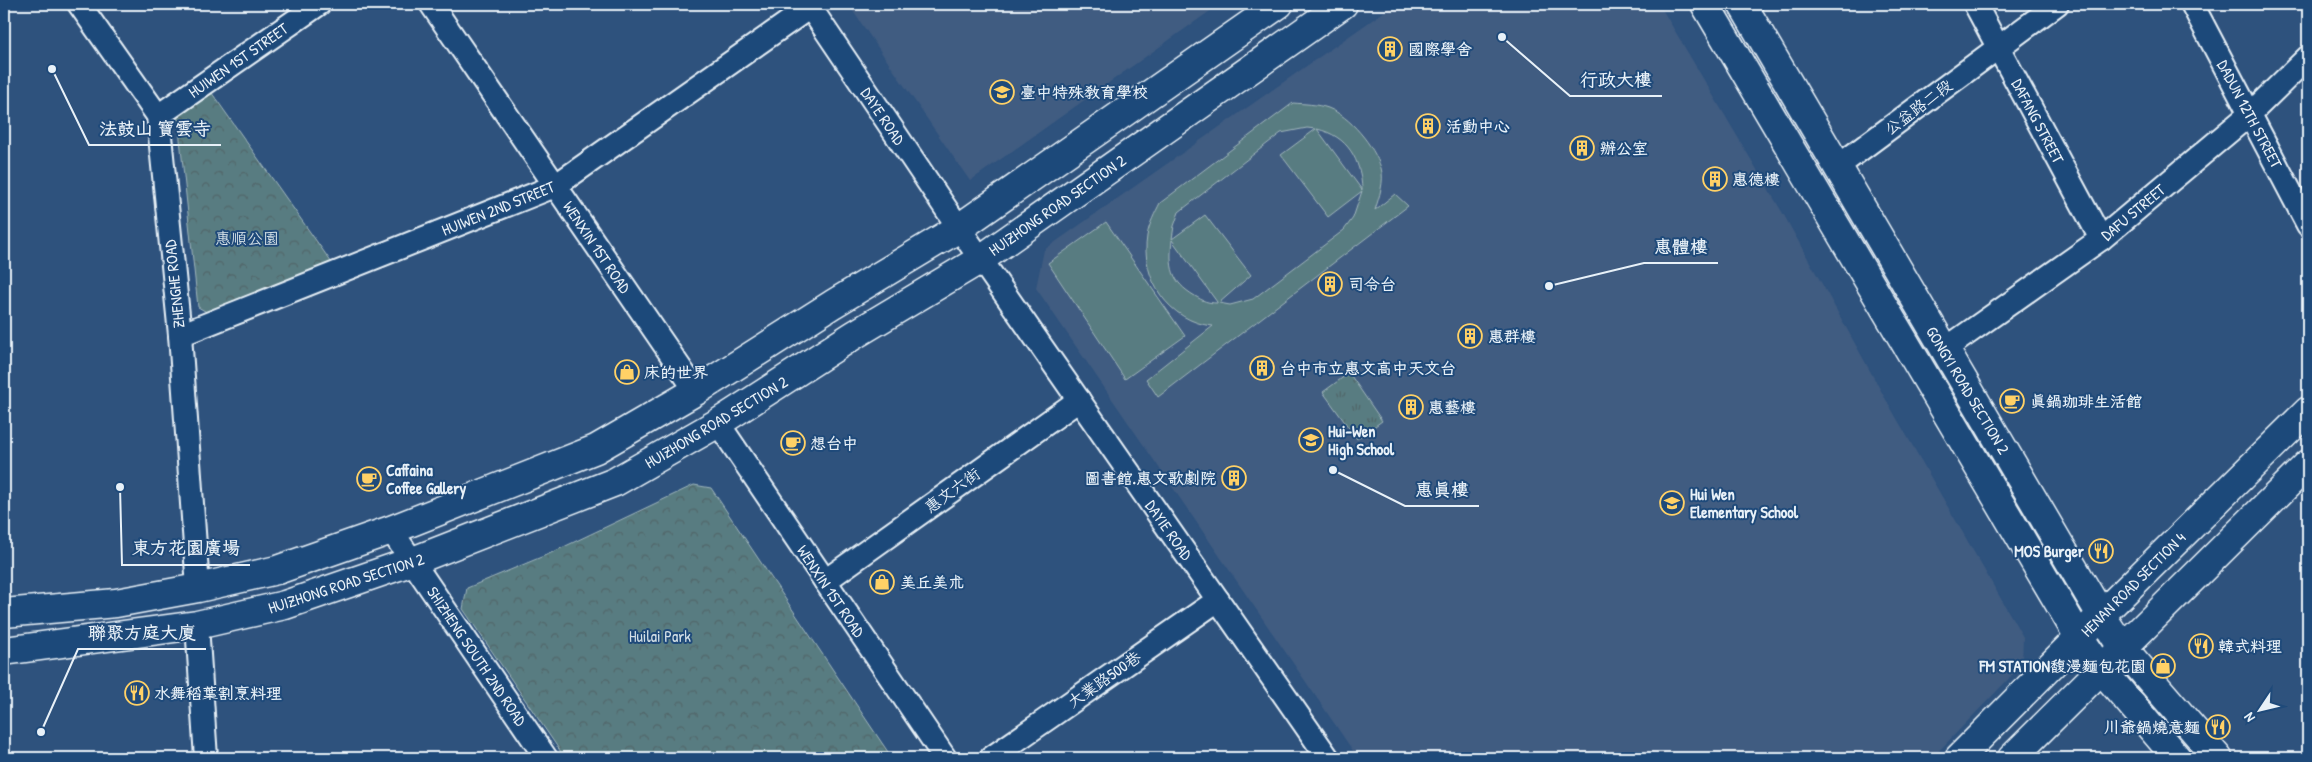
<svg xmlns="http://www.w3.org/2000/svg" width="2312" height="762" viewBox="0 0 2312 762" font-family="'Patrick Hand','LXGW WenKai TC',sans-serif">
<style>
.built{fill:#405c81}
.grass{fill:url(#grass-tufts);stroke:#a0b6bc}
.forest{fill:url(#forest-crowns);stroke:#a0b6bc}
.garden{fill:#597c81;stroke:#a0b6bc;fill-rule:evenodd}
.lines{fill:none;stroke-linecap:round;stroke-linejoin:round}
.minor-casing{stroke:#e8f1f8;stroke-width:26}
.tertiary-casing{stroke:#e8f1f8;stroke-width:31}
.secondary-casing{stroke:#e8f1f8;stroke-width:31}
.minor{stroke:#1f4a7a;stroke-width:22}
.tertiary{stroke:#1f4a7a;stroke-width:28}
.secondary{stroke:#1f4a7a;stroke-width:28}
.labels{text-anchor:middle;stroke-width:4;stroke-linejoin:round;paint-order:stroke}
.poi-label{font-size:16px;font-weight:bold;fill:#e8f1f8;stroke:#1f4a7a;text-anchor:start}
.street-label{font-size:16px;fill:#e8f1f8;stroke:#1f4a7a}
.park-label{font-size:16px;fill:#d3dfe6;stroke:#1f4a7a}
.leader{fill:none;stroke:#e8f1f8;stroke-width:2}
.callout-dot{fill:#e8f1f8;stroke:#1f4a7a;stroke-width:2}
.callout-label{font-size:18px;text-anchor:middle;font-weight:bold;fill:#e8f1f8;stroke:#1f4a7a;stroke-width:4;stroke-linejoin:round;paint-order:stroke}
</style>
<defs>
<pattern id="grass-tufts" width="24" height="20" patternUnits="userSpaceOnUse" patternTransform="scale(1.25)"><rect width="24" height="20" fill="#597c81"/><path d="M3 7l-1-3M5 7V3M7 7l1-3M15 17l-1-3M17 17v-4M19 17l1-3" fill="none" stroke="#506568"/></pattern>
<pattern id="forest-crowns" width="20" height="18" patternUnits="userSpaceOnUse" patternTransform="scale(1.25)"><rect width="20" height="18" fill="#597c81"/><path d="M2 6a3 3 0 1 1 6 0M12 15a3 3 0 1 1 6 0" fill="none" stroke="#506568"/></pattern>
</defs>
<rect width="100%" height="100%" fill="#2e527d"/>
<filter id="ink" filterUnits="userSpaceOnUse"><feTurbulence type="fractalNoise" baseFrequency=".02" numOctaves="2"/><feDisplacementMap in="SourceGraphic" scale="10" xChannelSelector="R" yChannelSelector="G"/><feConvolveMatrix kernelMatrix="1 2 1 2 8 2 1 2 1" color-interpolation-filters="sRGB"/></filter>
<g filter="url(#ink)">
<g class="built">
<path d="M848 4H1220L970 181Z"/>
<path d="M1395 4H1659L1785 217 1885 398 2023 637 2022 665 1932 758H1358L1036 288 1044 250Z"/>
</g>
<path class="grass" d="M1349 373 1382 421 1357 439 1323 392Z"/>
<g class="forest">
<path d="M209 89 334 266 210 314 198 307 177 111Z"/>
<path d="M694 485 711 488 892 758H565L463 609 467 588 551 553Z"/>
</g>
<g class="garden">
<path d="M1293 103C1304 104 1317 104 1328 108 1350 116 1374 146 1381 168 1385 181 1379 197 1375 210L1395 194 1408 206 1158 397 1146 379 1213 326C1169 322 1140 278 1147 236 1149 224 1155 213 1160 203ZM1307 128 1316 129 1281 155 1328 217 1362 191 1353 218 1344 230 1253 299 1230 305 1219 303 1251 275 1205 215 1172 239 1174 226 1179 212 1281 133ZM1317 129C1348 136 1361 160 1362 190ZM1172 240 1217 302V303C1208 303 1203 301 1195 296 1171 282 1169 267 1172 240Z"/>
<path d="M1106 222 1185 336 1125 379 1048 263Z"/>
</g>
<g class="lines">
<g class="minor-casing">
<g id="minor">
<path d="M79 4 158 116 180 335 198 588"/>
<path d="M431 4 696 391"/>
<path d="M808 4 959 228 1328 758"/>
<path d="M1975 4 2101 239"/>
<path d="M2192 4 2308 225"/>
<path d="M158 116 319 4"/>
<path d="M1837 167 2057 4"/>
<path d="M180 335 555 186 810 7"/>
<path d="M1944 350 2101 239 2250 114 2308 57"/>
<path d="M718 423 945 758"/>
<path d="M391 530 546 758"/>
<path d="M825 581 1079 400"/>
<path d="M197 625 206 758"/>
<path d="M991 758 1218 600"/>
</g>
</g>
<g class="tertiary-casing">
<g id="tertiary">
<path d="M4 613 116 603 198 588 277 570 391 530 596 449 696 391 833 304 959 228 1279 4"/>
<path d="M4 651 197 625 285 605 413 561 615 482 718 423 854 335 981 259 1343 4"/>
<path d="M1959 758 2101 615 2308 411"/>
<path d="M2012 758 2308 464"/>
</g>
</g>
<g class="secondary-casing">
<g id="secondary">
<path d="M1705 4 2079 637 2101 669 2177 758"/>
<path d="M1742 4 2101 615 2122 647 2218 758"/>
</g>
</g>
<use href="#minor" class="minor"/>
<use href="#tertiary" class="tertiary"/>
<use href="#secondary" class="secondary"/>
</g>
</g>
<defs>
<g id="building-ring" transform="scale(1.25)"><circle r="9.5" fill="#1f4a7a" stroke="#ffd166" stroke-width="1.5"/><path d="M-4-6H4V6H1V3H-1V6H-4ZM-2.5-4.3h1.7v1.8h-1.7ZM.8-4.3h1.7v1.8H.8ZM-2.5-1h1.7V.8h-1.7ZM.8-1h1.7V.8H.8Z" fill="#ffd166"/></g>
<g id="school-ring" transform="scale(1.25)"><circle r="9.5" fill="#1f4a7a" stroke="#ffd166" stroke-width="1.5"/><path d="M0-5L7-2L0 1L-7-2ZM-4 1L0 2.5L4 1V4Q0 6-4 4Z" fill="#ffd166"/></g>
<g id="shop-ring" transform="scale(1.25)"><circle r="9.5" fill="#1f4a7a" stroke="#ffd166" stroke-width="1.5"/><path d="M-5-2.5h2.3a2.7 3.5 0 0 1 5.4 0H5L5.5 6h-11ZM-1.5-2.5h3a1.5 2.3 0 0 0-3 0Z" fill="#ffd166"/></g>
<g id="cafe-ring" transform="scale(1.25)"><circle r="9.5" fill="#1f4a7a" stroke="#ffd166" stroke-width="1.5"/><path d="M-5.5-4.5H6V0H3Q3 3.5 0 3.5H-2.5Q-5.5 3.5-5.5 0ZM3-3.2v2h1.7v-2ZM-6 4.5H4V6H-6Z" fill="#ffd166"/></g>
<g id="restaurant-ring" transform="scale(1.25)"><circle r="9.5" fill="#1f4a7a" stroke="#ffd166" stroke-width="1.5"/><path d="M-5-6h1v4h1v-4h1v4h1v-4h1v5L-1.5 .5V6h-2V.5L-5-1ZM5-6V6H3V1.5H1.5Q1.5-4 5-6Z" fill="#ffd166"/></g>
</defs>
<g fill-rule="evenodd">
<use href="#building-ring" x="1390" y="49"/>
<use href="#school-ring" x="1002" y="92"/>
<use href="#building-ring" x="1428" y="126"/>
<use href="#building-ring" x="1582" y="148"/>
<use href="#building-ring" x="1715" y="179"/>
<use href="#building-ring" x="1330" y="284"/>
<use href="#building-ring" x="1470" y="336"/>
<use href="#building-ring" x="1262" y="368"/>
<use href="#shop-ring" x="627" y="372"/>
<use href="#cafe-ring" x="2012" y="401"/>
<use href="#building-ring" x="1411" y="407"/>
<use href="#school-ring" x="1311" y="440"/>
<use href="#cafe-ring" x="793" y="443"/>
<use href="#building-ring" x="1234" y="478"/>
<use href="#cafe-ring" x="369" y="479"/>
<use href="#school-ring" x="1672" y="503"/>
<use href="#restaurant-ring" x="2101" y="551"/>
<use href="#shop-ring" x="882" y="582"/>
<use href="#restaurant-ring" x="2201" y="646"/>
<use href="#shop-ring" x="2163" y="666"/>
<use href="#restaurant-ring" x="137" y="693"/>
<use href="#restaurant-ring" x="2218" y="727"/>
</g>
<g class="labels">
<g class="poi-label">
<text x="1408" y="55">國際學舍</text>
<text x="1020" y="98">臺中特殊教育學校</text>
<text x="1446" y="132">活動中心</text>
<text x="1600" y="154">辦公室</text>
<text x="1732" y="185">惠德樓</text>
<text x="1348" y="290">司令台</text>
<text x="1488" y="342">惠群樓</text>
<text x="1280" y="374">台中市立惠文高中天文台</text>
<text x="644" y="378">床的世界</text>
<text x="2030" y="407">真鍋珈琲生活館</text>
<text x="1428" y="413">惠藝樓</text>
<text x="1328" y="437">Hui-Wen<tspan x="1328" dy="18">High School</tspan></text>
<text x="810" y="449">想台中</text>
<text x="386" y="476">Caffaina<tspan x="386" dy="18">Coffee Gallery</tspan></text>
<text x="1216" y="484" text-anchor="end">圖書館.惠文歌劇院</text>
<text x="1690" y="500">Hui Wen<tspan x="1690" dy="18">Elementary School</tspan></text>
<text x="2084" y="557" text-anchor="end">MOS Burger</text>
<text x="900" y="588">美丘美朮</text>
<text x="2218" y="652">韓式料理</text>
<text x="2146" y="672" text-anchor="end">FM STATION馥漫麵包花園</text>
<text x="154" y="699">水舞稻葉割烹料理</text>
<text x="2200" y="733" text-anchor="end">川爺鍋燒意麵</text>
</g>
<g class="street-label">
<text transform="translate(238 60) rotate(-35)" y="6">HUIWEN 1ST STREET</text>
<text transform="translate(1918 107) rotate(-37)" y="6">公益路二段</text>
<text transform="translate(2250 114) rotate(62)" y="6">DADUN 12TH STREET</text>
<text transform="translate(883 116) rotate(56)" y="6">DAYE ROAD</text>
<text transform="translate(2038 121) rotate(62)" y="6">DAFANG STREET</text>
<text transform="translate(1057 205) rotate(-35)" y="6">HUIZHONG ROAD SECTION 2</text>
<text transform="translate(498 208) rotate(-22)" y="6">HUIWEN 2ND STREET</text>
<text transform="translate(2133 212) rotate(-40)" y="6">DAFU STREET</text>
<text transform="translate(597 247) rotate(56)" y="6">WENXIN 1ST ROAD</text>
<text transform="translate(174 284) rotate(-96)" y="6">ZHENGHE ROAD</text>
<text transform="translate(1968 390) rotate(59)" y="6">GONGYI ROAD SECTION 2</text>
<text transform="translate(716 422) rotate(-31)" y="6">HUIZHONG ROAD SECTION 2</text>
<text transform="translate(952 490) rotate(-36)" y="6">惠文六街</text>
<text transform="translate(1169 530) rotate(55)" y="6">DAYIE ROAD</text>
<text transform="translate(346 583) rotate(-18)" y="6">HUIZHONG ROAD SECTION 2</text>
<text transform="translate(2133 584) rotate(-45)" y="6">HENAN ROAD SECTION 4</text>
<text transform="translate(831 591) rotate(56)" y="6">WENXIN 1ST ROAD</text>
<text transform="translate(477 656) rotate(56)" y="6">SHIZHENG SOUTH 2ND ROAD</text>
<text transform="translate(1104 679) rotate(-35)" y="6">大業路500巷</text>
</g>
<g class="park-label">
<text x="247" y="244">惠順公園</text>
<text x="660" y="642">Huilai Park</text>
</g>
</g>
<path class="leader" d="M1502 37L1570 96H1662M52 69L89 145H221M1549 286L1644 263H1718M1333 470L1405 506H1479M120 487L122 565H250M41 732L78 649H206"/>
<g class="callout-dot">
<circle cx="1502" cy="37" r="5"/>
<circle cx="52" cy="69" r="5"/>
<circle cx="1549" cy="286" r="5"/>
<circle cx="1333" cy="470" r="5"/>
<circle cx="120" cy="487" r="5"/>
<circle cx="41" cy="732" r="5"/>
</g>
<g class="callout-label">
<text x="1616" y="86">行政大樓</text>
<text x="155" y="135">法鼓山 寶雲寺</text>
<text x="1681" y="253">惠體樓</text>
<text x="1442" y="496">惠真樓</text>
<text x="186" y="554">東方花園廣場</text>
<text x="142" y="639">聯聚方庭大廈</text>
</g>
<rect width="2312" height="762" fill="none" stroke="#1f4a7a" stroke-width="20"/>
<rect x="10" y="10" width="2292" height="742" fill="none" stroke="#e8f1f8" stroke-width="2" filter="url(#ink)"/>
<g transform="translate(2260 710) rotate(235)" stroke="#1f4a7a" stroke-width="4" paint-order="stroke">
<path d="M0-4L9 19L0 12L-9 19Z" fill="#e8f1f8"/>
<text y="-8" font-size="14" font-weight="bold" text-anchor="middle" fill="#e8f1f8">N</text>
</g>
</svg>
